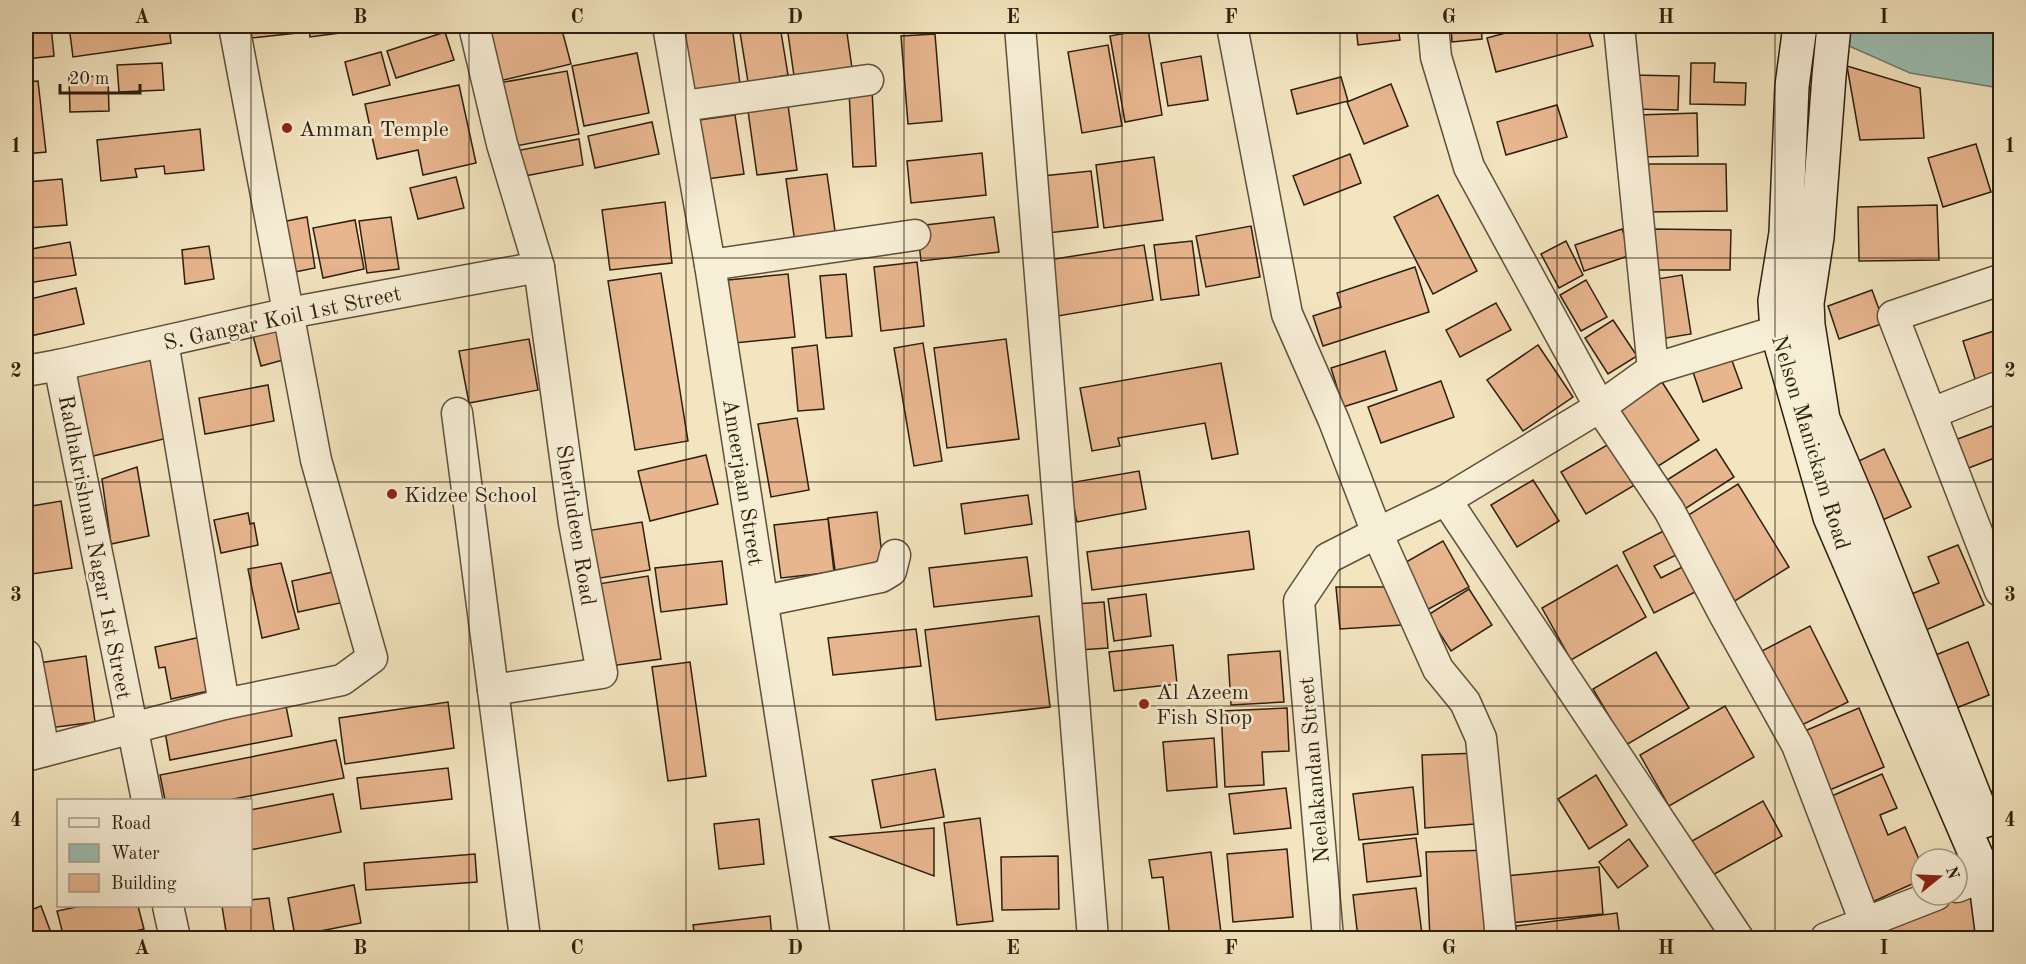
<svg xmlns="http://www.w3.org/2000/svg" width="2026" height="964" viewBox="0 0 2026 964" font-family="'Old Standard TT',serif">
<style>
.water{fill:#9bbfb3;stroke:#6f7f71;stroke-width:1.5}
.building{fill:#e7b58e;stroke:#2e1f0d;stroke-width:1.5}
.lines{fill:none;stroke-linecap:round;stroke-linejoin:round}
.street-casing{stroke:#5f503a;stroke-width:33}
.secondary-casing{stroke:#2e1f0d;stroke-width:36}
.street{stroke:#f7eed6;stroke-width:30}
.secondary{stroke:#f7eed6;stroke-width:33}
.grid{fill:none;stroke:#2e1f0d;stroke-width:1.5;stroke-opacity:0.55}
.poi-dot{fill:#8f2418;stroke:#f7eed6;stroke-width:2}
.labels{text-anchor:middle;stroke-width:5;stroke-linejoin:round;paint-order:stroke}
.poi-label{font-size:22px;fill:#2e1f0d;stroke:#f7eed6;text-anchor:start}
.street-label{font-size:22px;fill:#2e1f0d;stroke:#f7eed6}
.neatline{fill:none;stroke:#2e1f0d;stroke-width:2}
.grid-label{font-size:20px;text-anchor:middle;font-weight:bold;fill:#2e1f0d}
</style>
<rect width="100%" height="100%" fill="#f3e5c0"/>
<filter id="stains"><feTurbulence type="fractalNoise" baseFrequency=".00333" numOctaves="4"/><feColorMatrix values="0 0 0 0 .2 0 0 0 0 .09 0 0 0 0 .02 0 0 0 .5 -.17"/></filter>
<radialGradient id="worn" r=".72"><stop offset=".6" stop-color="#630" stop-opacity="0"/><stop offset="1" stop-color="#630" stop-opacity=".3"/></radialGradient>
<path class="water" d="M1804 26H2000V88L1910 73Z"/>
<g class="building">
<path d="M26 26H51L54 56 26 59Z"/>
<path d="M69 26H169L171 43 73 57Z"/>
<path d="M250 26H297V33L251 38Z"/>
<path d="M309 26H355V31L310 37Z"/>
<path d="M496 26H561L571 64 495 82 482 29Z"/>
<path d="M683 26H732L741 91 693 98Z"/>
<path d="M739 26H780L788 75 748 82Z"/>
<path d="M787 26H846L852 68 794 76Z"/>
<path d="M1356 26H1398L1400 40 1358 45Z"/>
<path d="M1451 26H1481L1482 39 1452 42Z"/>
<path d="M1531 26H1587L1593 46 1496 72 1487 38Z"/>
<path d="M1148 29 1162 115 1125 122 1110 36Z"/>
<path d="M445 32 454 60 396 78 387 51Z"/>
<path d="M935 34 942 121 908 124 901 36Z"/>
<path d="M1108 45 1122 126 1082 133 1068 52Z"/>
<path d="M381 52 390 85 353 95 345 62Z"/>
<path d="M637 53 649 113 584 126 572 66Z"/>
<path d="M1201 56 1208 100 1168 106 1161 63Z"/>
<path d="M162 63 164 90 119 92 117 65Z"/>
<path d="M1691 63H1715L1714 82 1746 83 1745 105 1690 104Z"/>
<path d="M1847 66 1920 88 1924 138 1860 140Z"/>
<path d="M567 71 579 134 505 148 493 84Z"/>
<path d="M1632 75 1679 76 1678 110 1632 109Z"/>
<path d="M108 76 109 111 70 112 69 77Z"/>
<path d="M1341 77 1348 101 1297 114 1291 90Z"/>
<path d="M38 81 46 152 26 154V82Z"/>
<path d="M1391 84 1408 126 1364 144 1347 102Z"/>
<path d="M459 85 476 163 423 175 418 150 377 159 365 104Z"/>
<path d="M872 90 876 166 853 167 849 91Z"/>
<path d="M788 105 797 170 757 175 748 111Z"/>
<path d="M1557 105 1567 137 1506 155 1497 122Z"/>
<path d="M1697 113 1698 156 1638 157 1637 115Z"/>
<path d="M735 115 744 174 707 179 699 120Z"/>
<path d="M652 122 659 154 595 168 588 136Z"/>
<path d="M200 129 204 170 165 174 164 166 135 169 137 177 101 181 97 140Z"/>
<path d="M579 139 583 165 514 178 510 152Z"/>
<path d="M1976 144 1991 192 1943 207 1928 158Z"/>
<path d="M982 153 986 195 911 203 907 161Z"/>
<path d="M1350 154 1361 183 1304 205 1293 176Z"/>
<path d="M1154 157 1163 220 1104 228 1096 165Z"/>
<path d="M1645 164H1726L1727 211 1646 212Z"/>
<path d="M1091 171 1098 227 1048 233 1042 176Z"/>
<path d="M827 174 836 238 795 243 786 179Z"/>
<path d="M456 177 464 208 418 219 410 188Z"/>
<path d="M62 179 67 225 27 228 26 182Z"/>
<path d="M1438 195 1477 271 1433 294 1394 217Z"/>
<path d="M665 202 672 263 610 270 602 210Z"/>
<path d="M1937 205 1939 260 1859 261 1858 207Z"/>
<path d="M307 217 315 268 285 274 276 223Z"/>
<path d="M391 217 399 269 367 273 359 221Z"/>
<path d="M994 217 999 252 921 261 917 226Z"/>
<path d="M355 220 364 269 323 278 313 228Z"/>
<path d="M1251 226 1260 277 1206 287 1196 236Z"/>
<path d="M1622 229 1631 255 1584 271 1575 245Z"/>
<path d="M1652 229 1731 230 1730 270H1652Z"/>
<path d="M1192 241 1199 295 1161 300 1154 245Z"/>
<path d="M1566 241 1583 275 1559 288 1541 254Z"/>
<path d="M70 242 76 275 29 283 26 265V250Z"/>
<path d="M1144 245 1153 300 1058 316 1048 260Z"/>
<path d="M209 246 214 279 185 284 182 250Z"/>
<path d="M917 262 924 326 881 331 874 267Z"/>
<path d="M1415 267 1429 312 1323 346 1313 316 1341 307 1337 293Z"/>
<path d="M661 273 688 441 635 450 608 281Z"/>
<path d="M788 274 795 337 735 343 728 280Z"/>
<path d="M846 274 852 336 826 338 820 276Z"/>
<path d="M1682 275 1691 334 1660 339 1651 280Z"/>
<path d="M1586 280 1607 317 1581 331 1560 295Z"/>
<path d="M76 288 84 324 26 337V300Z"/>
<path d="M1872 290 1884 323 1839 339 1828 306Z"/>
<path d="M1496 303 1511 330 1460 357 1446 330Z"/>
<path d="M1613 320 1637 356 1608 374 1585 338Z"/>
<path d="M286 324 294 357 261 366 252 332Z"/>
<path d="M2000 329V374L1976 382 1963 341Z"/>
<path d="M529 339 538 390 469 403 459 351Z"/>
<path d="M1006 339 1019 439 947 448 934 348Z"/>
<path d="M923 343 942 461 914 466 894 348Z"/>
<path d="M817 345 824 409 798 411 792 348Z"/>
<path d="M1538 345 1573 397 1523 431 1487 380Z"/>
<path d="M1385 351 1397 390 1343 407 1331 368Z"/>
<path d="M160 354 176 436 89 457 70 371Z"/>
<path d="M1731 358 1742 388 1703 402 1693 372Z"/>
<path d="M1221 363 1238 454 1212 459 1205 423 1118 438 1120 446 1092 451 1080 388Z"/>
<path d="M1441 381 1454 417 1381 443 1368 407Z"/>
<path d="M1662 382 1699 440 1649 472 1612 414Z"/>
<path d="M268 385 274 421 205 434 199 398Z"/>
<path d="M797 418 809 490 771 497 758 424Z"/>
<path d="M2000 423V456L1966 469 1955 440Z"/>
<path d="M1614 441 1638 483 1586 514 1561 472Z"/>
<path d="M1716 449 1734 477 1677 514 1659 485Z"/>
<path d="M1884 449 1911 507 1874 524 1848 466Z"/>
<path d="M706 455 718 504 650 521 638 471Z"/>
<path d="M137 467 149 536 111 544 102 479Z"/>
<path d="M1139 471 1146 509 1077 522 1069 483Z"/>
<path d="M1533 480 1559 521 1517 547 1491 505Z"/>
<path d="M1738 484 1789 567 1730 604 1679 521Z"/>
<path d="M1028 495 1032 524 965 534 961 504Z"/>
<path d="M61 501 72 568 32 574 26 534V507Z"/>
<path d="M877 512 883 564 835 570 828 518Z"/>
<path d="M248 513 250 524 254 523 258 545 221 553 214 520Z"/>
<path d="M828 519 834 572 781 578 774 525Z"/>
<path d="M642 522 650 570 594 579 586 531Z"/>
<path d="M1671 527 1684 551 1654 566 1661 578 1690 563 1703 588 1654 613 1623 552Z"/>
<path d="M1249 531 1254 569 1092 590 1087 552Z"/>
<path d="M1443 541 1469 587 1425 611 1399 566Z"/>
<path d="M1958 545 1984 605 1919 633 1904 597 1939 583 1928 557Z"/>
<path d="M1027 557 1032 596 934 607 929 568Z"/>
<path d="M722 561 727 604 661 612 655 568Z"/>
<path d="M281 563 299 629 262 638 248 569Z"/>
<path d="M1617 565 1646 617 1571 660 1542 608Z"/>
<path d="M333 572 340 603 298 612 292 581Z"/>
<path d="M648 576 661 659 610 666 598 584Z"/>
<path d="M1336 587H1389L1390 600 1398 599 1402 625 1340 629Z"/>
<path d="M1469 589 1492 625 1451 651 1428 615Z"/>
<path d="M1146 594 1151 636 1114 641 1108 599Z"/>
<path d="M1104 602 1108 648 1079 650 1075 604Z"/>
<path d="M1039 616 1050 707 936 720 925 630Z"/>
<path d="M1810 626 1848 702 1796 728 1758 653Z"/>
<path d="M916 629 921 666 833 675 828 638Z"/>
<path d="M201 637 213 690 171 699 165 667 159 668 155 647Z"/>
<path d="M1968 642 1989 695 1949 711 1928 658Z"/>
<path d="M1173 645 1177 684 1114 691 1109 652Z"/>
<path d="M1280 651 1284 702 1231 705 1228 655Z"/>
<path d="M1656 652 1689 708 1626 745 1593 689Z"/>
<path d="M86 656 95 722 49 728 39 663Z"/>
<path d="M690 662 706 776 668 781 652 667Z"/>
<path d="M285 701 292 736 170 760 164 726Z"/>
<path d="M448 702 454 748 345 764 339 718Z"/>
<path d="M1725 706 1754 757 1669 806 1640 755Z"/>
<path d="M1287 708 1289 751 1262 752 1264 785 1225 787 1221 711Z"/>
<path d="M1859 708 1884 767 1825 792 1800 733Z"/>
<path d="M1214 738 1217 787 1167 791 1163 742Z"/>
<path d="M336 740 344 778 228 800H165L160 775Z"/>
<path d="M1480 753 1487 823 1425 828 1422 755Z"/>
<path d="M448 768 452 799 361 809 357 778Z"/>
<path d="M935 769 944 817 881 828 872 780Z"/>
<path d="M1882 774 1897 808 1880 815 1888 835 1905 827 1921 864V880L1870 903 1825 799Z"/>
<path d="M1596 775 1627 825 1589 849 1558 799Z"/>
<path d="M1413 787 1418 834 1359 840 1353 794Z"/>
<path d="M1286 788 1291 828 1234 834 1229 794Z"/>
<path d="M2000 788V843L1983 795Z"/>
<path d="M333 794 341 832 250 850V810Z"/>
<path d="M1763 801 1782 836 1711 876 1692 841Z"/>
<path d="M980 818 993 921 957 925 944 823Z"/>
<path d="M759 819 764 864 719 869 714 824Z"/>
<path d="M934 828V876L829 837Z"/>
<path d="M1416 838 1421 876 1367 882 1363 844Z"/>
<path d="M1629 839 1648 866 1618 888 1599 862Z"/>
<path d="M1287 849 1293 917 1233 922 1227 854Z"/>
<path d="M1490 850 1497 934 1430 938 1426 852Z"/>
<path d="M1211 852 1221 933 1170 938 1163 877 1152 878 1149 860Z"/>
<path d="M475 854 477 882 366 890 364 863Z"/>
<path d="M1058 856 1059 909 1002 910 1001 857Z"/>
<path d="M1599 867 1603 914 1509 923 1505 876Z"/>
<path d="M1982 882 1985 932 1956 938H1867L1864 925Z"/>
<path d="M354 885 361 923 295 936 288 898Z"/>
<path d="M1416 888 1422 934 1380 938H1358L1353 895Z"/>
<path d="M269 898 275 938H227L222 906H250V900Z"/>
<path d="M41 906 53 938H26V912Z"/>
<path d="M81 906H138L144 929 105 938H64L57 911Z"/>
<path d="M1617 913 1620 938H1517L1516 926Z"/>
<path d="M770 916 772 938H695L693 925Z"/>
<path d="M680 932 681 938H626Z"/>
</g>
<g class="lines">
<g class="street-casing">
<g id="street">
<path d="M474 26 502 144 539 267 574 523 602 673 493 690 525 938"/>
<path d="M668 26 710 265 815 938"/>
<path d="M1020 26 1093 938"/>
<path d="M1232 26 1287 314 1334 421 1377 533 1438 669 1465 702 1481 738 1501 938"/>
<path d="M1433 26 1436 57 1469 167 1600 407 1669 510 1725 616 1797 745 1865 922"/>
<path d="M1619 26 1653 369"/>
<path d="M683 106 868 80"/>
<path d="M710 265 915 235"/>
<path d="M2000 280 1893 316 2000 591"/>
<path d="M163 342 224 704"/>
<path d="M59 365 147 800"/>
<path d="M26 371 59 365 289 313 539 267"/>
<path d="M457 413 493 690"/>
<path d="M1932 413 2000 386"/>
<path d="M1446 500 1738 938"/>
<path d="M763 601 881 577 891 571 895 555"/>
<path d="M26 655 44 751"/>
<path d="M26 756 224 704 342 680 372 658 316 460 234 26"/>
<path d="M1957 887 1985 876"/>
<path d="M168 906 175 938"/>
<path d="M1328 938 1299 601 1328 558 1377 533 1446 500 1600 407 1653 369 1777 331"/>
<path d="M1826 938 1936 895"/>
</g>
</g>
<g class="secondary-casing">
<g id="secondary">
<path d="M1800 26 1792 86 1786 233 1775 301 1777 331 1830 517 1985 876 1993 938"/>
<path d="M1834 26 1829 76 1817 237 1807 303 1808 325 1823 419 1860 506 1984 821"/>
</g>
</g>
<use href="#street" class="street"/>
<use href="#secondary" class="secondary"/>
</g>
<path class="grid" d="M251 26V938M469 26V938M686 26V938M904 26V938M1122 26V938M1340 26V938M1557 26V938M1775 26V938M26 258H2000M26 482H2000M26 706H2000"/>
<g class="poi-dot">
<circle cx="287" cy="128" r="6"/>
<circle cx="392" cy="494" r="6"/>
<circle cx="1144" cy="704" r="6"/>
</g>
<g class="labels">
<g class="poi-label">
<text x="299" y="136">Amman Temple</text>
<text x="404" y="502">Kidzee School</text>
<text x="1156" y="699">Al Azeem<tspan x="1156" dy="25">Fish Shop</tspan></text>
</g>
<g class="street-label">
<text transform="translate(282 317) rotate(-12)" y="8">S. Gangar Koil 1st Street</text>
<text transform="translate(1812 442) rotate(73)" y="8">Nelson Manickam Road</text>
<text transform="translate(744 482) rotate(81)" y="8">Ameerjaan Street</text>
<text transform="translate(577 525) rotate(81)" y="8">Sherfudeen Road</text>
<text transform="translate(96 547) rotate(79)" y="8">Radhakrishnan Nagar 1st Street</text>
<text transform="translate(1313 770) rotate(-95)" y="8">Neelakandan Street</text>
</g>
</g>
<rect width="2026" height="964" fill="none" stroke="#f3e5c0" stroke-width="66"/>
<rect x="57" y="799" width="195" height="108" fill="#f7eed6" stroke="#a79b86" stroke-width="1.5"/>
<rect x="69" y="818" width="30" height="9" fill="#f7eed6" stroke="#a79b86" stroke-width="1.5"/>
<text x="111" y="829" font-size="18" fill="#2e1f0d">Road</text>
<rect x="69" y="844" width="30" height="18" fill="#9bbfb3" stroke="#a79b86" stroke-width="1.5"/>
<text x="111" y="859" font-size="18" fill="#2e1f0d">Water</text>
<rect x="69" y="874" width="30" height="18" fill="#e7b58e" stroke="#a79b86" stroke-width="1.5"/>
<text x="111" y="889" font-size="18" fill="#2e1f0d">Building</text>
<g transform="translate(1939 877) rotate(72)"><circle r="28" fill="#f7eed6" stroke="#a79b86" stroke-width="1.5"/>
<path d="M0-4.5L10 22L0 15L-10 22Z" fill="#8f2418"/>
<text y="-9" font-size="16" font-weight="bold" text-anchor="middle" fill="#2e1f0d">N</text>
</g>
<path d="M60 84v9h80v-9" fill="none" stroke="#2e1f0d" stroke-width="3"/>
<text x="69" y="84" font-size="18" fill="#2e1f0d" stroke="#f7eed6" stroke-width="4.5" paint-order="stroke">20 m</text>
<rect x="33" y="33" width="1960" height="898" class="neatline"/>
<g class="grid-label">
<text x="142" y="23">A</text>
<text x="360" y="23">B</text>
<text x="577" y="23">C</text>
<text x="795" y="23">D</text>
<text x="1013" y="23">E</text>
<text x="1231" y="23">F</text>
<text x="1449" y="23">G</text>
<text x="1666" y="23">H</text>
<text x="1884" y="23">I</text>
<text x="16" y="152">1</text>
<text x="2010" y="152">1</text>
<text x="16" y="377">2</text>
<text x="2010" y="377">2</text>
<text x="16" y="601">3</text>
<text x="2010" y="601">3</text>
<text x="16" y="826">4</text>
<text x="2010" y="826">4</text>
<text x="142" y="954">A</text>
<text x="360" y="954">B</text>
<text x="577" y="954">C</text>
<text x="795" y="954">D</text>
<text x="1013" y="954">E</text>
<text x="1231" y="954">F</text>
<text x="1449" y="954">G</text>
<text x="1666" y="954">H</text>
<text x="1884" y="954">I</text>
</g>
<rect width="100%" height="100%" filter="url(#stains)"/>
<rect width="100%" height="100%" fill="url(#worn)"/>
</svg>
